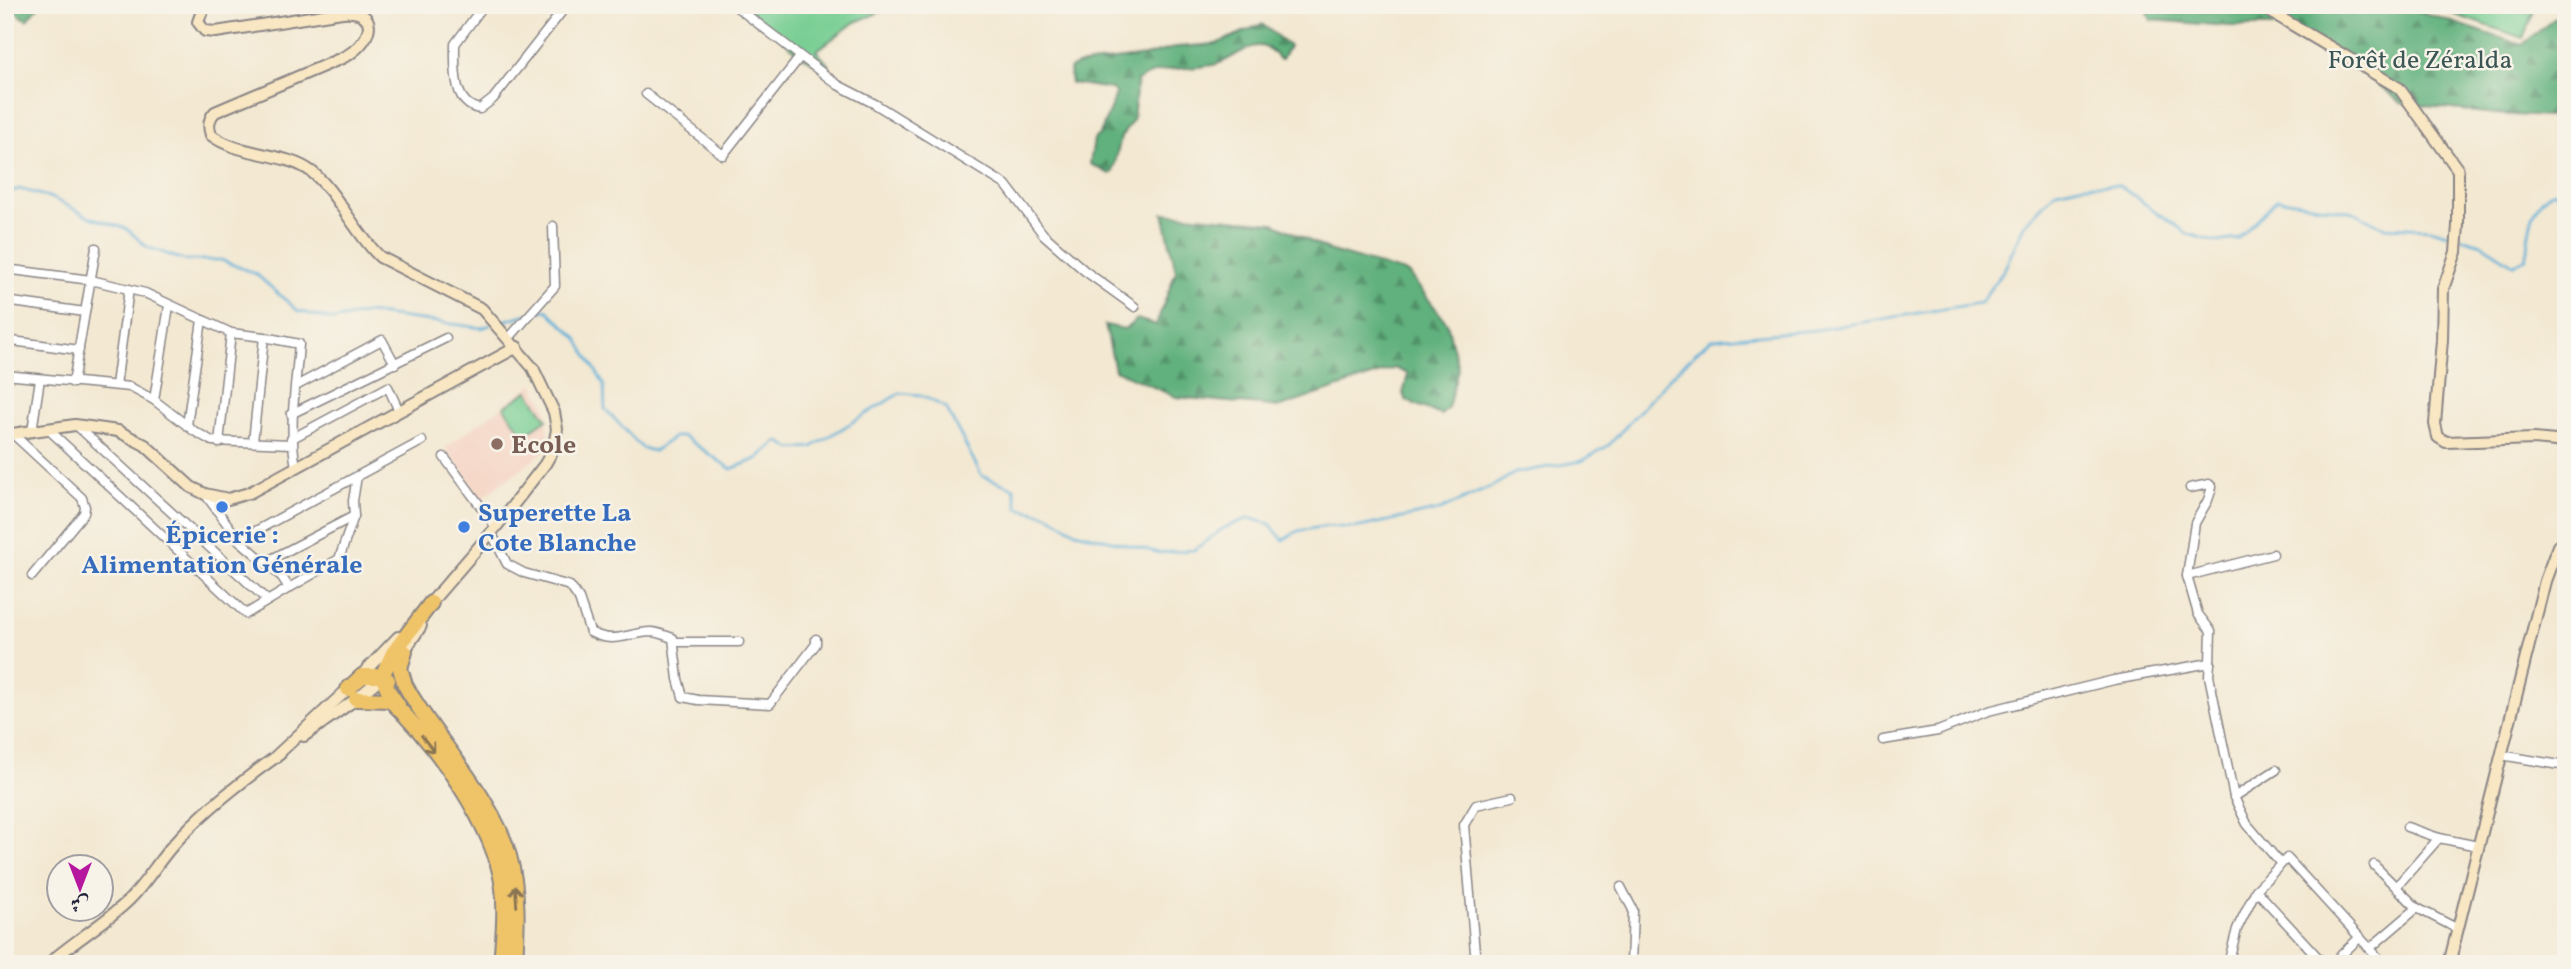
<svg xmlns="http://www.w3.org/2000/svg" width="2571" height="969" viewBox="0 0 2571 969" font-family="Vollkorn,Amiri,serif">
<style>
.built{fill:#f5d3c2}
.green{fill:#77ce93;stroke:#4c7867;stroke-width:2}
.forest{fill:url(#forest-firs);stroke:#426a5c;stroke-width:2}
.lines{fill:none;stroke-linecap:round;stroke-linejoin:round}
.stream{stroke:#5dafd8;stroke-width:2.5}
.street-casing{stroke:#8a8586;stroke-width:11}
.secondary-casing{stroke:#8a8586;stroke-width:14}
.highway-casing{stroke:#8a8586;stroke-width:18}
.street{stroke:#fff;stroke-width:8}
.secondary{stroke:#f9e7c3;stroke-width:10}
.highway{stroke:#efc469;stroke-width:14}
.oneway{stroke:#887352}
.education-dot{fill:#8d6e63;stroke:#f7f3e8;stroke-width:2.5}
.shop-dot{fill:#3f7fe0;stroke:#f7f3e8;stroke-width:2.5}
.labels{text-anchor:middle;stroke-width:5;stroke-linejoin:round;paint-order:stroke}
.park-label{font-size:26px;fill:#3c5655;stroke:#f7f3e8}
.education-label{font-size:26px;font-weight:bold;fill:#785e54;stroke:#f7f3e8;text-anchor:start}
.shop-label{font-size:26px;font-weight:bold;fill:#366cbe;stroke:#f7f3e8;text-anchor:start}
</style>
<defs>
<pattern id="forest-firs" width="22" height="20" patternUnits="userSpaceOnUse" patternTransform="scale(1.75)"><rect width="22" height="20" fill="#61b17d"/><path d="M5 1l3.5 6h-7zM16 11l3.5 6h-7z" fill="#509068"/></pattern>
</defs>
<rect width="100%" height="100%" fill="#f7f3e8"/>
<filter id="ink" filterUnits="userSpaceOnUse"><feTurbulence type="fractalNoise" baseFrequency=".0143" numOctaves="2"/><feDisplacementMap in="SourceGraphic" scale="14" xChannelSelector="R" yChannelSelector="G"/><feConvolveMatrix kernelMatrix="1 2 1 2 8 2 1 2 1" color-interpolation-filters="sRGB"/></filter>
<filter id="wash" filterUnits="userSpaceOnUse"><feTurbulence type="fractalNoise" baseFrequency=".00686" numOctaves="4" result="noise"/><feDisplacementMap in="SourceGraphic" scale="28" xChannelSelector="R" yChannelSelector="G"/><feGaussianBlur stdDeviation="1.57" result="paint"/><feColorMatrix in="noise" values="0 0 0 0 0 0 0 0 0 0 0 0 0 0 0 0 0 1.4 0 .05"/><feComposite in="paint" operator="in"/></filter>
<g filter="url(#wash)">
<rect width="100%" height="100%" fill="#f3e8d1"/>
<path class="built" d="M533 384 545 406 549 434 544 440 545 451 482 498 445 448Z"/>
<g class="green">
<path d="M741 5H884L888 9 855 22 816 51 829 65 824 70 801 55Z"/>
<path d="M2426 5H2536L2523 38Z"/>
<path d="M528 391 547 419 524 435 504 407Z"/>
</g>
<g class="forest">
<path d="M5 5H40L27 20Z"/>
<path d="M2145 5H2411L2416 10 2522 45 2566 9V118L2495 114 2401 103 2347 58 2281 26H2229L2151 20Z"/>
<path d="M1262 24 1289 46 1282 59H1279C1273 52 1267 45 1257 46 1242 48 1231 60 1217 64 1189 71 1163 64 1137 81L1133 120 1121 137 1113 172 1110 174 1090 164 1094 139 1100 134 1116 94 1112 89 1071 83 1069 69 1077 65 1145 56 1177 47 1216 44Z"/>
<path d="M1163 213 1274 223 1328 250 1408 273 1447 323 1458 368 1448 408 1441 415 1407 401 1403 394 1408 374 1395 368 1281 407 1176 397 1115 370 1105 325 1125 329 1137 319 1156 325 1176 271Z"/>
</g>
<g class="lines">
<g class="stream">
<path d="M5 193 20 189 52 198 90 217 127 229 147 247 184 260H221L256 274 298 311 333 320 368 313 482 328 490 325"/>
<path d="M2461 238 2482 244 2514 265 2526 259C2528 237 2530 201 2554 191L2562 200 2566 231"/>
<path d="M537 312 547 310 577 338 604 385 605 409 642 448 654 451 674 437 683 436 731 469 757 459 778 441 792 449 812 447 900 393 921 395 946 408 982 476 1014 488 1018 508 1048 515 1076 532 1160 553 1194 550 1224 528 1249 518 1270 524 1283 540 1298 531 1326 526 1355 528 1440 510 1493 486 1515 473 1582 461 1609 445 1672 375 1711 339 1815 330 1980 303 2005 268 2024 225 2056 191 2084 185H2118L2188 234 2215 242 2238 239 2277 199 2354 212 2383 227 2431 229 2454 236"/>
<path d="M500 322 527 314"/>
</g>
</g>
</g>
<g filter="url(#ink)">
<g class="lines">
<g class="street-casing">
<g id="street">
<path d="M484 5 455 44C455 66 452 105 480 109L493 99 567 5"/>
<path d="M734 5 838 85 875 104 1006 185 1043 234 1085 271 1135 307"/>
<path d="M646 94 723 155 800 57"/>
<path d="M5 269 91 280 145 293 231 333 264 337 299 344C296 386 288 426 296 467"/>
<path d="M5 301 85 312"/>
<path d="M509 338 555 286 553 226"/>
<path d="M5 340 79 350"/>
<path d="M5 375 130 387 154 400 194 431 212 441 291 444"/>
<path d="M73 383 96 248"/>
<path d="M116 385 129 289"/>
<path d="M296 386 382 340 395 364"/>
<path d="M154 400 169 306"/>
<path d="M291 414 446 338"/>
<path d="M76 425 267 600"/>
<path d="M187 425 202 320"/>
<path d="M48 429 246 614 289 588 282 577 239 540 205 494"/>
<path d="M32 431 40 379"/>
<path d="M14 435 82 498 85 507 84 513 32 576"/>
<path d="M291 439 388 387 399 411"/>
<path d="M253 442 264 337"/>
<path d="M219 443 231 333"/>
<path d="M444 457 496 527"/>
<path d="M2190 488 2209 484 2212 487 2208 500 2195 523 2187 576 2198 614 2211 631 2210 663"/>
<path d="M491 532 507 564 524 573 570 586 579 599 590 632C615 645 626 633 651 632 658 632 666 636 673 638L678 679 683 697 698 700 770 704 816 644V639"/>
<path d="M239 540 422 441"/>
<path d="M264 563 354 516"/>
<path d="M2187 576 2273 554"/>
<path d="M289 588 339 559 354 516 353 501 357 476"/>
<path d="M674 642H739"/>
<path d="M1883 740 1938 731 1988 711 2114 680 2210 663 2209 676 2234 797 2247 824 2281 864"/>
<path d="M2501 755 2566 766"/>
<path d="M2234 797 2276 770"/>
<path d="M2407 827 2439 838 2478 846"/>
<path d="M2374 865 2417 908 2458 929"/>
<path d="M1621 887 1633 910 1631 964"/>
<path d="M2396 887 2439 838"/>
<path d="M2370 948 2417 908"/>
<path d="M1476 964 1464 825 1476 805 1512 797"/>
<path d="M2228 964 2237 929 2256 890"/>
<path d="M2324 964 2256 890 2287 858 2384 964"/>
<path d="M2332 964 2360 937"/>
</g>
</g>
<g class="secondary-casing">
<g id="secondary">
<path d="M209 5 202 11 198 22 205 31 216 32 342 12C384 9 371 45 342 58L215 112C208 119 208 126 211 135 240 157 284 151 312 172 336 191 355 233 380 257L482 309 533 368 554 412 557 429 553 450 545 464 496 527 427 607"/>
<path d="M2259 5 2399 88 2458 170V225L2456 252 2443 289 2442 340 2435 424 2438 437 2446 442 2534 439 2566 442"/>
<path d="M5 435 75 425 118 431 145 445 191 487 205 494 228 499 249 493 517 347"/>
<path d="M401 656 421 626"/>
<path d="M304 736 356 699 383 676"/>
<path d="M276 756 348 689 398 637"/>
<path d="M48 964C74 941 104 924 129 900 146 883 157 863 173 845 203 811 243 780 280 754"/>
<path d="M2449 964 2545 581 2558 546 2566 540"/>
</g>
</g>
<g class="highway-casing">
<g id="highway">
<path d="M405 652 400 668 405 685C435 740 492 795 509 856 519 891 517 928 515 964"/>
<path d="M348 689 362 676H382L388 680"/>
<path d="M356 699 390 700C435 743 495 825 503 888 506 913 503 939 501 964"/>
<path d="M398 705 389 692 382 676 393 653 431 603"/>
</g>
</g>
<use href="#street" class="street"/>
<use href="#secondary" class="secondary"/>
<use href="#highway" class="highway"/>
</g>
<defs><path id="oneway-shaft" d="M-6 0H5M1.5-3L5.5 0L1.5 3" fill="none" stroke-width="1.6" stroke-linecap="round" stroke-linejoin="round" transform="scale(1.75)"/></defs>
<g class="oneway">
<use href="#oneway-shaft" transform="translate(428 744) rotate(52)"/>
<use href="#oneway-shaft" transform="translate(516 896) rotate(-94)"/>
</g>
</g>
<circle class="education-dot" cx="497" cy="444" r="7"/>
<g class="shop-dot">
<circle cx="222" cy="507" r="7"/>
<circle cx="464" cy="527" r="7"/>
</g>
<g class="labels">
<g class="park-label">
<text x="2420" y="68">Forêt de Zéralda</text>
</g>
<g class="education-label">
<text x="511" y="453">Ecole</text>
</g>
<g class="shop-label">
<text x="478" y="521">Superette La<tspan x="478" dy="30">Cote Blanche</tspan></text>
<text x="222" y="543" text-anchor="middle">Épicerie :<tspan x="222" dy="30">Alimentation Générale</tspan></text>
</g>
</g>
<rect width="2571" height="969" fill="none" stroke="#f7f3e8" stroke-width="28"/>
<g transform="translate(80 888) rotate(180)"><circle r="33" fill="#f7f3e8" stroke="#a29fa3" stroke-width="2"/>
<path d="M0-5L12 26L0 18L-12 26Z" fill="#b5179e"/>
<text y="-10" font-size="19" font-weight="bold" text-anchor="middle" fill="#22223b">ش</text>
</g>
</svg>
